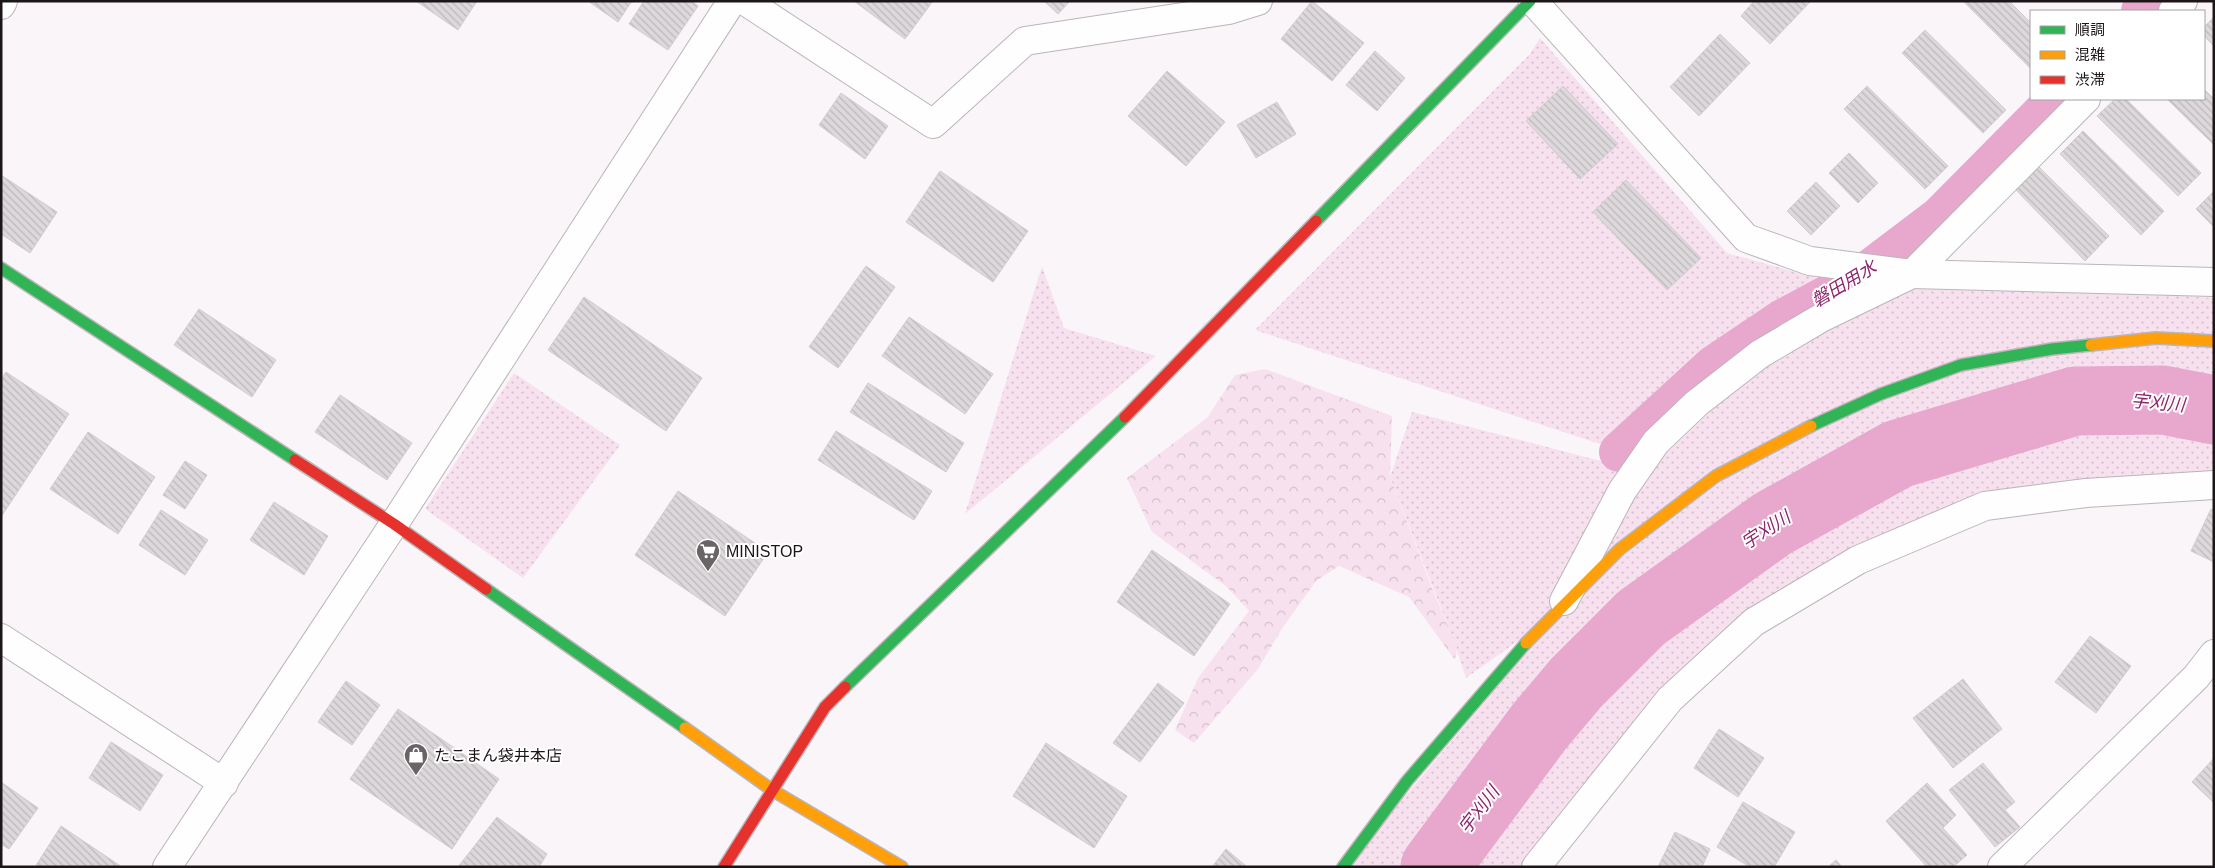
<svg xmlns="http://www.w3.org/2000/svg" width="2215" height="868" viewBox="0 0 2215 868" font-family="Helvetica,'Noto Sans JP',sans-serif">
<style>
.grass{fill:url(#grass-dots)}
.forest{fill:url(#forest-crowns)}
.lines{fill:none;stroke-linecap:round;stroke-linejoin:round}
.canal{stroke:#e8a8ce;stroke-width:40}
.river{stroke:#e8a8ce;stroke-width:69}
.building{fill:url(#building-back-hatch);stroke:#d1cccf}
.street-casing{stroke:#bab5b8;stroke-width:30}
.fast-casing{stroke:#bab5b8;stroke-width:14}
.slow-casing{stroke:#bab5b8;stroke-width:14}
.jam-casing{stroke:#bab5b8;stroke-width:14}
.street{stroke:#fefefe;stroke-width:28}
.fast{stroke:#30b455;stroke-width:11}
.slow{stroke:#ff9f0a;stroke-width:11}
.jam{stroke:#e5322d;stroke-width:11}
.labels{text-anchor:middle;stroke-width:4;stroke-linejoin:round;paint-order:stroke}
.poi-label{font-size:16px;fill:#1c1619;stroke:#fff;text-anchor:start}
.water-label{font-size:18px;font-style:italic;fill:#8d266b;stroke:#fff}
</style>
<defs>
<pattern id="grass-dots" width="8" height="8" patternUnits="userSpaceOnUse" patternTransform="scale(1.25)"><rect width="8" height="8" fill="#f8e1ee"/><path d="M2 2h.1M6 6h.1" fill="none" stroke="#d4c0cc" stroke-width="1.8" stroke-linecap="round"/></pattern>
<pattern id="forest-crowns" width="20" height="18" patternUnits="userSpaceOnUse" patternTransform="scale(1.25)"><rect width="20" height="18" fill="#f8e1ee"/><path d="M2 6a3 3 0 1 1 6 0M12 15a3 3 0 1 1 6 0" fill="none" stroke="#d4c0cc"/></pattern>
<pattern id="building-back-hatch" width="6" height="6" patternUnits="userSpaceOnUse" patternTransform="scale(1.25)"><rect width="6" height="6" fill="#ddd8db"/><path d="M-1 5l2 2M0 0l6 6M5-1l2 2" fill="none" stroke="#bdb9bb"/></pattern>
</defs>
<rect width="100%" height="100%" fill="#faf5f8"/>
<g class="grass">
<path d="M1540 38 1727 253 1820 279 1705 361 1600 444 1255 330 1530 54Z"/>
<path d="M1042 266 1064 328 1156 356 965 514Z"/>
<path d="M1912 274 2214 298V485L2060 496 1886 538 1724 633 1535 867H1345L1591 577 1642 461 1770 349Z"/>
<path d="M514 373 620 445 523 578 425 509Z"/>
<path d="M1412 412 1620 466 1550 618 1466 678 1453 639 1390 477Z"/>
</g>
<path class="forest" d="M1265 369 1392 416 1390 477 1434 593 1457 648 1455 660 1409 597 1339 566 1316 581 1281 630 1258 669 1194 743 1175 730 1198 678 1249 611 1227 587 1152 532 1127 478 1207 418 1235 375Z"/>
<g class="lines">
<g class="canal">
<path d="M2141 11 2151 1"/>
<path d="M1619 452 1714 365 1781 320 1857 279 1939 217 2056 99"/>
</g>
<path class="river" d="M1435 867 1539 727 1576 683 1641 618 1772 524 1898 454 2075 401 2163 400 2214 410"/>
</g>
<g class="building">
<path d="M416 1H477L458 30Z"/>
<path d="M588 1H632L618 22Z"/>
<path d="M644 1H691L698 6 668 50 629 24Z"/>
<path d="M854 1H933L905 39Z"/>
<path d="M1044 1H1070L1058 14Z"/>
<path d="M1312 1 1364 43 1332 81 1281 39Z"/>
<path d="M1754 1H1811L1770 44 1741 16Z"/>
<path d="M1963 1H2009L2031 23V69Z"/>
<path d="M2214 17V46L2204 36V27Z"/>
<path d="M1925 30 2006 110 1983 133 1902 53Z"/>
<path d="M1720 34 1750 63 1699 116 1670 87Z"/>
<path d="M1375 51 1405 78 1377 111 1346 85Z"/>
<path d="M1167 71 1225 122 1186 166 1128 116Z"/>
<path d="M1563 86 1618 144 1580 179 1526 121Z"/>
<path d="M1867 86 1948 166 1925 189 1844 109Z"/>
<path d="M2204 89 2214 99V145L2167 99H2204Z"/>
<path d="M841 93 888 126 865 159 819 125Z"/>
<path d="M2115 99H2126L2201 173 2178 196 2097 116Z"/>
<path d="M1277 102 1296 134 1256 158 1237 125Z"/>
<path d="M2083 131 2164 211 2141 235 2060 154Z"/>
<path d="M1849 153 1878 183 1858 203 1829 173Z"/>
<path d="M2039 167 2109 236 2085 261 2016 190Z"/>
<path d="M940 171 1028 231 993 282 906 222Z"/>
<path d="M1 175 57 212 30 253 1 234Z"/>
<path d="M1626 180 1701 258 1667 290 1593 212Z"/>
<path d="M1816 182 1840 206 1811 235 1787 211Z"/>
<path d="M2214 191V227L2196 209Z"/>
<path d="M866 266 895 287 838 368 809 347Z"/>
<path d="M584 297 702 378 666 431 548 350Z"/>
<path d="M199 309 276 360 252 397 174 345Z"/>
<path d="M909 317 993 374 965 414 882 356Z"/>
<path d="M6 372 69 414 1 517V379Z"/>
<path d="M868 383 964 443 946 472 850 412Z"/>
<path d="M340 395 412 443 387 480 315 432Z"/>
<path d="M836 431 932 491 914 520 818 460Z"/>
<path d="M88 432 155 477 118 534 50 489Z"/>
<path d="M185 461 207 475 185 509 163 495Z"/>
<path d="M678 491 768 552 725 616 635 555Z"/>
<path d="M274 502 328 536 304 575 250 540Z"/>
<path d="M2211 509 2214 511V562L2191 551Z"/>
<path d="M161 510 208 540 185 575 139 545Z"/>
<path d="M1152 550 1230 604 1194 656 1117 602Z"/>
<path d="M2090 636 2131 666 2096 713 2055 682Z"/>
<path d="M1963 679 2002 729 1953 768 1913 718Z"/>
<path d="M346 681 380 705 352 745 318 722Z"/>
<path d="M1158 683 1184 703 1140 762 1113 743Z"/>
<path d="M398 709 499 779 452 849 350 779Z"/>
<path d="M1719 729 1764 758 1738 797 1694 768Z"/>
<path d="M111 742 163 775 140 811 89 778Z"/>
<path d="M1046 743 1127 796 1094 848 1013 796Z"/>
<path d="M2214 758V803L2192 782Z"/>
<path d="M1983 763 2015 802 2005 810 2020 827 1995 847 1949 790Z"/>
<path d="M1 782 38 808 9 849 1 844Z"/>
<path d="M1927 783 1956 815 1943 828 1967 855 1953 867H1927L1886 821Z"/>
<path d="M1743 802 1795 832 1774 867H1750L1717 847Z"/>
<path d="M497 817 547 854 539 867H458Z"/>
<path d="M61 826 122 867H35Z"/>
<path d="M1675 832 1710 849 1702 867H1658Z"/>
<path d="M1226 849 1247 867H1212Z"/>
<path d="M1836 860 1842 867H1828Z"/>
</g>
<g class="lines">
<g class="street-casing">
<g id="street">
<path d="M745 1 933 124 1025 41 1229 10 1258 1"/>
<path d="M1533 1 1746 238 1810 261 1912 274 2214 282"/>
<path d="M1 5 3 1"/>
<path d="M2173 11 2183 1"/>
<path d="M1564 601 1622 491 1656 442 1697 403 1760 354 1821 318 1912 274 2086 99"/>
<path d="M1 638 224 783"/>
<path d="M167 867 394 524 732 1"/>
<path d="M1536 867 1670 699 1754 622 1858 560 1985 506 2086 493 2214 485"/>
<path d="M2002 867 2196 677 2214 654"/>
</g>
</g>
<g class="fast-casing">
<g id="fast">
<path d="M1316 221 1530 1"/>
<path d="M1 268 295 460"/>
<path d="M1811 426 1881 394 1961 365 2052 349 2091 345"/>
<path d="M486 589 685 728"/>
<path d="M845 687 1125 417"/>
<path d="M1343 867 1407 781 1526 643"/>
</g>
</g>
<g class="slow-casing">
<g id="slow">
<path d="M2091 345 2156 338 2214 341"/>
<path d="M1526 643 1620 549 1716 476 1811 426"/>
<path d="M685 728 772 790 902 867"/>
</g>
</g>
<g class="jam-casing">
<g id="jam">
<path d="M1125 417 1316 221"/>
<path d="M295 460 394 524 486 589"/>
<path d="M724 867 825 707 845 687"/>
</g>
</g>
<use href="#street" class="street"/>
<use href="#fast" class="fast"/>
<use href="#slow" class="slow"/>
<use href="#jam" class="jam"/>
</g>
<defs>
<g id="supermarket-pin" transform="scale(1.25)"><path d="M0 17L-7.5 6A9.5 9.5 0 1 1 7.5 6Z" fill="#6a6467" stroke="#fff"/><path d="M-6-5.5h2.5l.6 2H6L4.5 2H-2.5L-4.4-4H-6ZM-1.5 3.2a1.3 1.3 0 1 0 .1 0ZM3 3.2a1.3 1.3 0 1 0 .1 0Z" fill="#fff"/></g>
<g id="shop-pin" transform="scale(1.25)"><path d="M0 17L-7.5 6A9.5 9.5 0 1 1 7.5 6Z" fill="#6a6467" stroke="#fff"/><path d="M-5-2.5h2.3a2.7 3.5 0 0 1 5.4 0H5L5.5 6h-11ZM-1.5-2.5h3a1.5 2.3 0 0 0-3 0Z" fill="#fff"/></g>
</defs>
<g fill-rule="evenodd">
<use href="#supermarket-pin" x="708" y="551"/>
<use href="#shop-pin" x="416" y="755"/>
</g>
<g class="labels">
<g class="poi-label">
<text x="726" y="557">MINISTOP</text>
<text x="434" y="761">たこまん袋井本店</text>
</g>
<g class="water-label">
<text transform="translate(1844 284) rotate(-31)" y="6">磐田用水</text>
<text transform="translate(2158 403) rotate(5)" y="6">宇刈川</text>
<text transform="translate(1766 530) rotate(-33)" y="6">宇刈川</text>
<text transform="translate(1479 810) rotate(-53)" y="6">宇刈川</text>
</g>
</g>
<rect width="2215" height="868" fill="none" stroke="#1c1619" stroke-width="5"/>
<rect x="2030" y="10" width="175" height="90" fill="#ffffff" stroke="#a4a2a3"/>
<rect x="2040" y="26" width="25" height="8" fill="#30b455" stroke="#a4a2a3"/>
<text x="2075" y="35" font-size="15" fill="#1c1619">順調</text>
<rect x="2040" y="51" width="25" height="8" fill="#ff9f0a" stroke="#a4a2a3"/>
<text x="2075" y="60" font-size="15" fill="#1c1619">混雑</text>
<rect x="2040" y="76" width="25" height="8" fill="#e5322d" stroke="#a4a2a3"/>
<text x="2075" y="85" font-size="15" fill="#1c1619">渋滞</text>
</svg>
